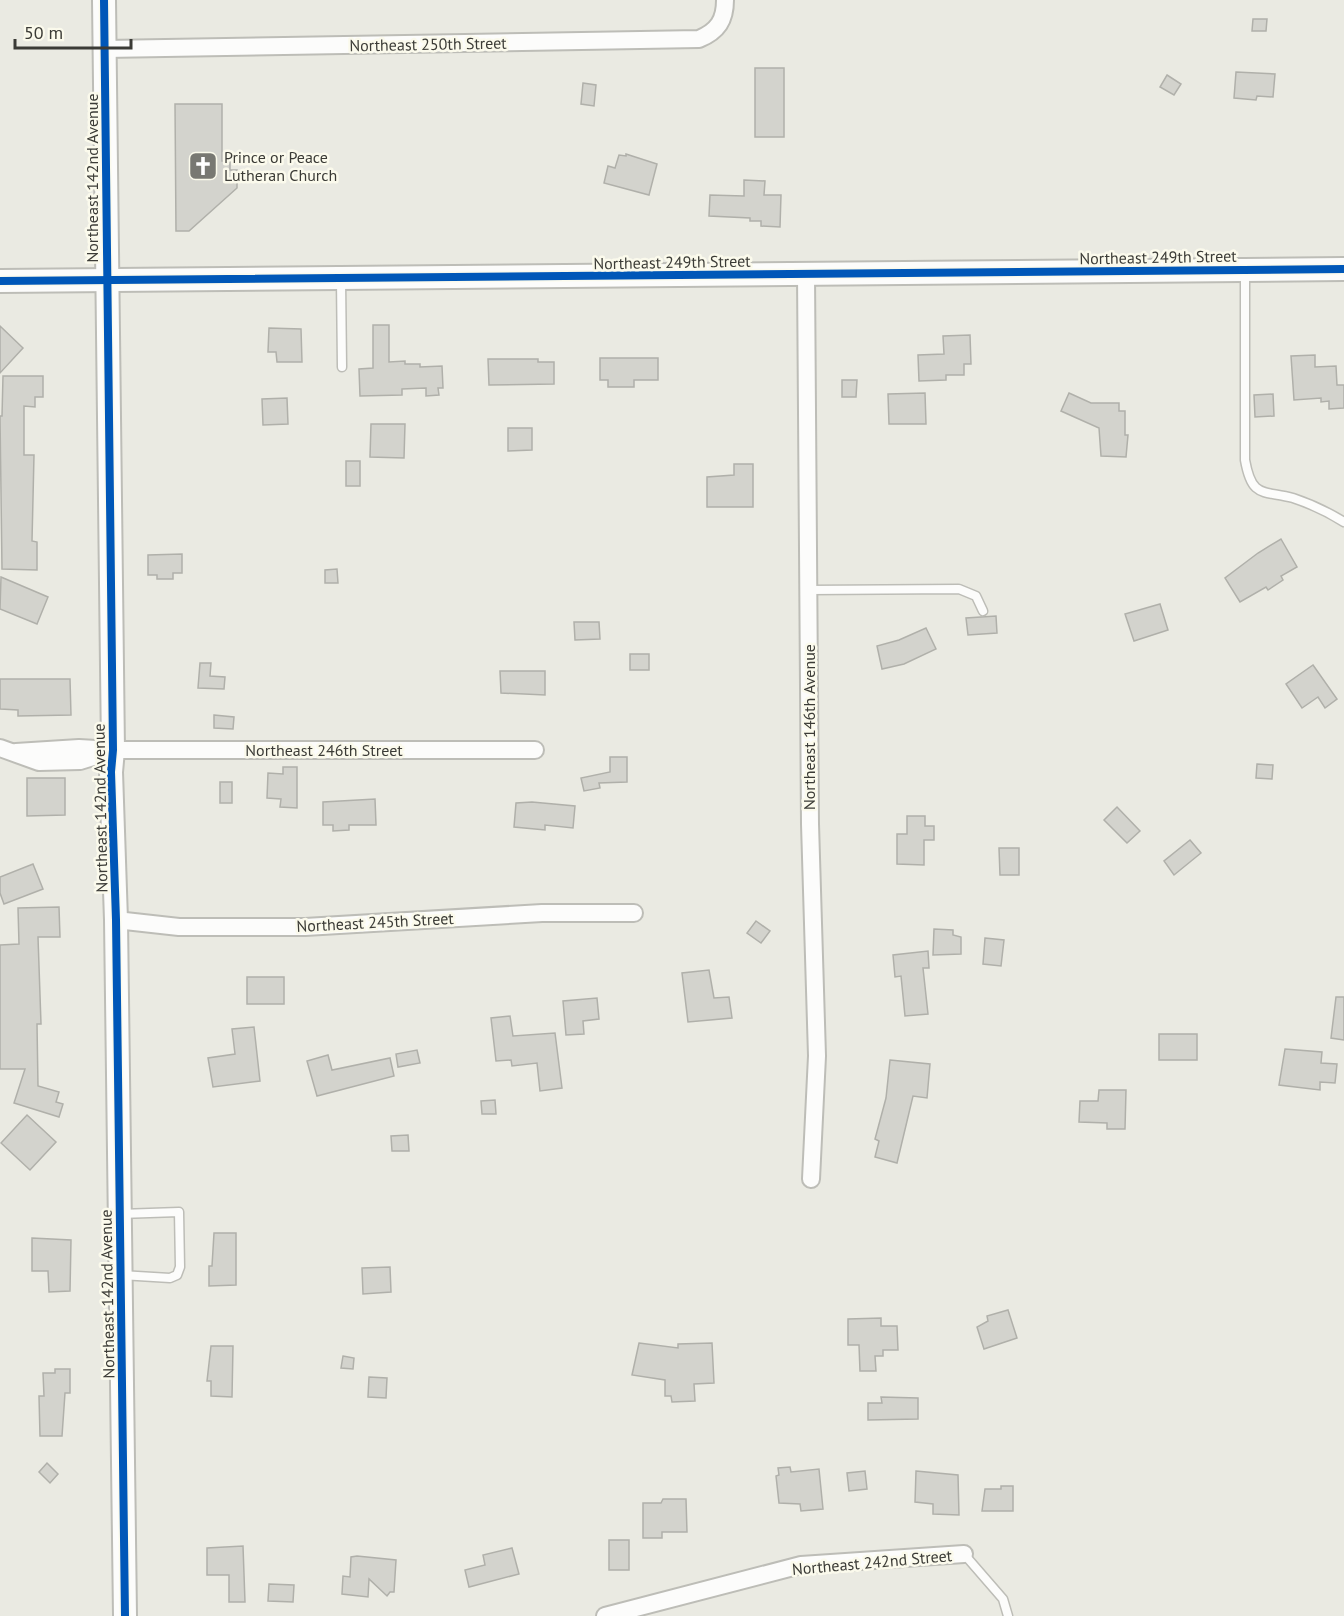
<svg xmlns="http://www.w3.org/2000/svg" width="1344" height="1616" viewBox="0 0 1344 1616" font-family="'PT Sans',sans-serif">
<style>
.building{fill:#d3d3cd;stroke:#b0b0aa;stroke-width:1.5}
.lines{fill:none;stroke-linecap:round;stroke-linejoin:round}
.lane-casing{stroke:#bdbdb7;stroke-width:11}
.street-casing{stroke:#bdbdb7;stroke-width:20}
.secondary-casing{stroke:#bdbdb7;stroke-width:26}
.lane{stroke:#fcfcfb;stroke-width:8}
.street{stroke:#fcfcfb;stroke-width:16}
.secondary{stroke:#fcfcfb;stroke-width:22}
.cycleway-casing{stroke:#fbfaec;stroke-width:11}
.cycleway{stroke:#0057b8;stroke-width:8}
.labels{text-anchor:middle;stroke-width:5;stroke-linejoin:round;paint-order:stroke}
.street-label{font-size:16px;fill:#3b3b36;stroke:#fbfaec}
.poi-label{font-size:16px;fill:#3b3b36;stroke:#fbfaec;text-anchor:start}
</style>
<rect width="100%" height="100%" fill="#eaeae2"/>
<g class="building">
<path d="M1253 19H1267L1266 31H1252Z"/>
<rect x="755" y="68" width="29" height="69"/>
<path d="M1236 72 1275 74 1273 97 1257 96 1256 100 1234 98Z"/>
<path d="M1167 75 1181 84 1174 95 1160 87Z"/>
<path d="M583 83 596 85 594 106 581 104Z"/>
<path d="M175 104H222V161H230V170H237V188L189 231H176Z"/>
<path d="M626 154 657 164 649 195 604 183 608 166 615 168 619 155 626 156Z"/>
<path d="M744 180 765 181 764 195H781L780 227 761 226V221H750V218L709 216 710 195 744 196Z"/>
<path d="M373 325H389V362L405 361V364H420V367L442 366 443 388H438L439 395 426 396V388L402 389V395L360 396 359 369 373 368Z"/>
<path d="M0 326 23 348 0 373Z"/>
<path d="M269 328 301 329 302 362H277L276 352H268Z"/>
<path d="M970 335 971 364H964V375H946V380L919 381 918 355 944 354 943 336Z"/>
<path d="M1315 355V367L1336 366 1337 385H1344V408L1329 409V401L1321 402V398L1294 400 1291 356Z"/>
<path d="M600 358H658V380H634V387H608V380H600Z"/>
<path d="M488 359H538V362H554V384L489 385Z"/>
<path d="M3 376H43V397H35V407L24 406V455H34L32 541 37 542V570L2 569 0 416H2Z"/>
<path d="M842 380H857L856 397H842Z"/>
<path d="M925 393 926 424H889L888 394Z"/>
<path d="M1069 393 1091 403H1119V411H1125V435H1128L1126 457 1101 456 1099 428 1061 411Z"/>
<path d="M1273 394 1274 416 1255 417 1254 395Z"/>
<path d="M287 398 288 424 263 425 262 399Z"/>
<path d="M371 424H405L404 458 370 457Z"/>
<path d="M508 428H532V450L508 451Z"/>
<rect x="346" y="461" width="14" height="25"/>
<path d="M734 464H753V507H707V477L734 475Z"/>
<path d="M1281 539 1297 567 1281 576 1283 580 1268 590 1266 587 1240 602 1225 578 1258 553Z"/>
<path d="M182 554V573H173V579H157V575H148V555Z"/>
<path d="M337 569 338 583H325V570Z"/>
<path d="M1 577 48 597 37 624 0 609Z"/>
<path d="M1160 604 1168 630 1134 641 1125 614Z"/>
<path d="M996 616 997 633 968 635 966 618Z"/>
<path d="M574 622H599L600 639 575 640Z"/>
<path d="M926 628 936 649 904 664 882 669 877 646 899 640Z"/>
<rect x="630" y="654" width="19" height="16"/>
<path d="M200 663H211L210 676 225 677 224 689 198 688Z"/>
<path d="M1313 665 1337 699 1325 708 1318 697 1302 708 1286 684Z"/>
<path d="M500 671H545V695L501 693Z"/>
<path d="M0 679H70L71 715 18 716V710L0 709Z"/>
<path d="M214 715 234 717 233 729 214 728Z"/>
<path d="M610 757H627V782L599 783 600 788 584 791 581 778 610 772Z"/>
<path d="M1257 764 1273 765 1272 779 1256 778Z"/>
<path d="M283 767H297V808L280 807 281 799 267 798 268 773 283 774Z"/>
<path d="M27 778H65V815L27 816Z"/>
<rect x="220" y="782" width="12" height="21"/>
<path d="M375 799 376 825H349V830L333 831V825H323V802Z"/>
<path d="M532 802 575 806 573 828 545 825V830L514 827 516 803Z"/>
<path d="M1117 807 1140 831 1127 843 1104 820Z"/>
<path d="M907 816H925V826H934V840H924V865L897 864V834H907Z"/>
<path d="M1190 840 1201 853 1174 875 1164 861Z"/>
<path d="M999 848H1019V875H1000Z"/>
<path d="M33 864 43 889 4 904 0 893V877Z"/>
<path d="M59 907 60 937H38L41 1024H37L38 1086 59 1092 56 1102 63 1104 59 1117 14 1103 25 1069H0V945L19 944 18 908Z"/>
<path d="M756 921 770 931 761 943 747 933Z"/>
<path d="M934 929 953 930V935L961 937V954L933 955Z"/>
<path d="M985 938 1004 940 1001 966 983 964Z"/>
<path d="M928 951 929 968H923L928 1014 905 1016 901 976 895 977 893 955Z"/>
<path d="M709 970 714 998 729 997 732 1018 688 1022 682 973Z"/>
<rect x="247" y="977" width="37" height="27"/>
<path d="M1336 997H1344V1040L1331 1038Z"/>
<path d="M597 998 599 1019 583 1021 584 1034 566 1035 563 1001Z"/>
<path d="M510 1016 513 1036 555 1033 562 1088 540 1091 537 1063 512 1066 511 1060 496 1061 491 1018Z"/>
<path d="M254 1027 260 1081 213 1087 208 1058 235 1054 232 1029Z"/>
<rect x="1159" y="1034" width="38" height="26"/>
<path d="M1285 1049 1322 1052 1321 1063 1337 1064 1335 1083 1320 1082V1090L1279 1085Z"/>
<path d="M417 1050 420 1063 398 1067 396 1054Z"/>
<path d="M328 1055 332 1070 390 1058 394 1076 317 1096 307 1061Z"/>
<path d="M890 1060 930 1064 927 1098 913 1096 897 1163 875 1157 879 1141 875 1139 886 1098Z"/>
<path d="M1099 1090H1126L1125 1129H1107V1123L1079 1122 1080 1101H1098Z"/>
<path d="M495 1100 496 1114H482L481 1101Z"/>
<path d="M27 1115 56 1142 30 1170 1 1143Z"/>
<path d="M408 1135 409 1151H392L391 1136Z"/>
<path d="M214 1233H236V1285L209 1286V1266H212Z"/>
<path d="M32 1238 71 1240 70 1291 49 1292 48 1271H32Z"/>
<path d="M390 1267 391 1292 363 1294 362 1268Z"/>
<path d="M1008 1310 1017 1338 984 1349 977 1327 988 1321 987 1316Z"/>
<path d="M881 1318V1326H897L898 1350H883V1356H875L876 1371H860L859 1345H848V1319Z"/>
<path d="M639 1343 678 1348V1344L712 1343 714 1383 694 1384 695 1401 672 1402 671 1396H665V1380L632 1375Z"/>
<path d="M211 1346H233L232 1397 211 1396V1381H207Z"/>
<path d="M343 1356 354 1358 353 1369 341 1368Z"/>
<path d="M55 1369H70V1393H65L62 1436H40L39 1396H44L43 1373H55Z"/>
<path d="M369 1377 387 1378 386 1398 368 1397Z"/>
<path d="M881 1397 918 1398V1419L868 1420V1403H882Z"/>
<path d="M47 1463 58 1474 50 1483 39 1472Z"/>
<path d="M790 1467 791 1472 819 1469 823 1509 801 1511 800 1504 779 1503 776 1476 779 1475 778 1468Z"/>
<path d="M865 1471 867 1489 849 1491 847 1473Z"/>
<path d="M916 1471 958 1475 959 1515 933 1514V1504L915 1502Z"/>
<path d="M1001 1486H1013V1511H982L985 1489H1001Z"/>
<path d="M663 1499H686L687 1532H662V1538H643V1503H661Z"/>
<rect x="609" y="1540" width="20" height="30"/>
<path d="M243 1546 245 1602H229V1575H207V1548Z"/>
<path d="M512 1548 519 1574 469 1587 465 1570 485 1565 483 1555Z"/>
<path d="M357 1556 396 1560 394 1592H390L387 1596 369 1579 368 1597 342 1594 343 1576 350 1577 351 1557Z"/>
<path d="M269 1584 294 1585 293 1602 268 1601Z"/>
</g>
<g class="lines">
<g class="lane-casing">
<g id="lane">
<path d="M1245 270V460C1252 499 1263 490 1293 498 1311 504 1328 512 1344 522"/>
<path d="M341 280 342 367"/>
<path d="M809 590 959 589 976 596 983 611"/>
<path d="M120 1214 179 1212 180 1267 177 1275 170 1278 121 1275"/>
<path d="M964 1554 1003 1599 1008 1616"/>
</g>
</g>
<g class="street-casing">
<g id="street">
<path d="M105 49 699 39C718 31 725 20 725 0"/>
<path d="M806 274 810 824 817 1056 811 1179"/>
<path d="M0 748 39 762 80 761 106 753"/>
<path d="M16 752 79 748 113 750H535"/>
<path d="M116 920 179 927H305L542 913H634"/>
<path d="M605 1616 801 1565 964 1554"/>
</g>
</g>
<g class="secondary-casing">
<g id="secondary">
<path d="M104 0 113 750 111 772 116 920 125 1616"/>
<path d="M0 281 1344 269"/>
</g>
</g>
<use href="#lane" class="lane"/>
<use href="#street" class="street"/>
<use href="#secondary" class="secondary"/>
<g class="cycleway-casing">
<g id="cycleway">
<path d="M104 0 113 750 111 772 116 920 125 1616"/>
<path d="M0 281 1344 269"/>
</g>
</g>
<use href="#cycleway" class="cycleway"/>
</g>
<defs>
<g id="church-square" transform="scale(1.5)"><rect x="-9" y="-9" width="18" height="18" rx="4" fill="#787872" stroke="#fbfaec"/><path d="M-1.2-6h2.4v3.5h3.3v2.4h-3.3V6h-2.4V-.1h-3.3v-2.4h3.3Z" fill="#fff"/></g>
</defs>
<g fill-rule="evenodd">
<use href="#church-square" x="203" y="166"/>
</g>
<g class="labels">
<g class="street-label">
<text transform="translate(428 44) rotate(-1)" y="6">Northeast 250th Street</text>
<text transform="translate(92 178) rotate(-90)" y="6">Northeast 142nd Avenue</text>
<text transform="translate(1158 257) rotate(-1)" y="6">Northeast 249th Street</text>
<text transform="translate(672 262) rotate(-1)" y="6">Northeast 249th Street</text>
<text transform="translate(809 727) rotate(-90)" y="6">Northeast 146th Avenue</text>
<text x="324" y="756">Northeast 246th Street</text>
<text transform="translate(100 808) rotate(-91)" y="6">Northeast 142nd Avenue</text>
<text transform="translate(375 922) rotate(-3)" y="6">Northeast 245th Street</text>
<text transform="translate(107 1294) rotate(-91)" y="6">Northeast 142nd Avenue</text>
<text transform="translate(872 1562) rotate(-5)" y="6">Northeast 242nd Street</text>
</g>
<g class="poi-label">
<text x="224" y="163">Prince or Peace<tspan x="224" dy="18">Lutheran Church</tspan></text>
</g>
</g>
<path d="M15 39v9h116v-9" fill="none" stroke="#3b3b36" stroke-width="3"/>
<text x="24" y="39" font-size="18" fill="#3b3b36" stroke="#fbfaec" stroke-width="4.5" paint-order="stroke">50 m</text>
</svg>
